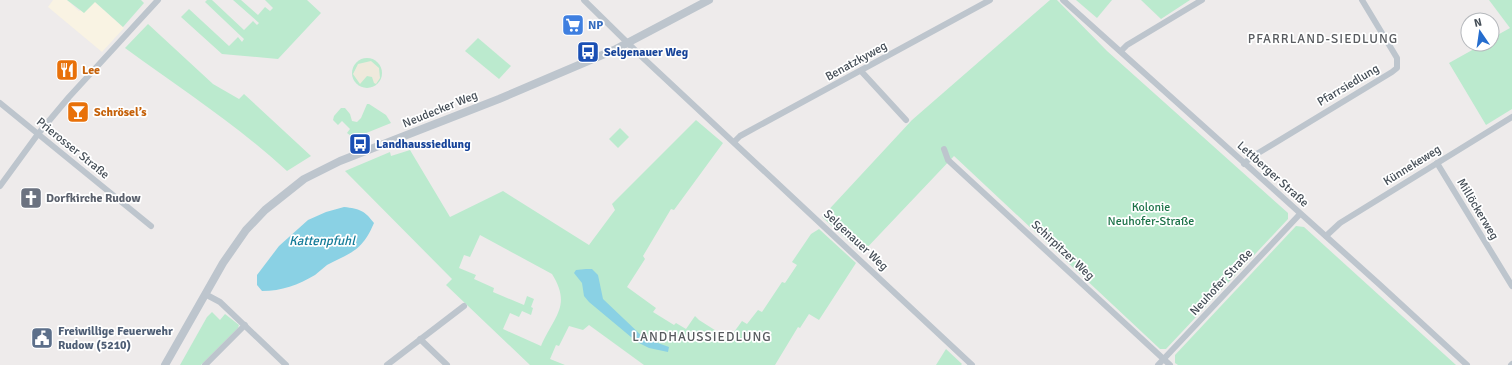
<svg xmlns="http://www.w3.org/2000/svg" width="1512" height="365" viewBox="0 0 1512 365" font-family="Signika,sans-serif">
<style>
.commercial{fill:#f9f3e3}
.green{fill:#bbeace;fill-rule:evenodd}
.sand{fill:#efe9dc}
.water{fill:#8ad1e4}
.lines{fill:none;stroke-linecap:round;stroke-linejoin:round}
.minor{stroke:#bdc5cd;stroke-width:6}
.tertiary{stroke:#bdc5cd;stroke-width:8}
.labels{text-anchor:middle;stroke-width:3.5;stroke-linejoin:round;paint-order:stroke}
.shop-label{font-size:12px;font-weight:bold;fill:#366cbe;stroke:#fff;text-anchor:start}
.transit-label{font-size:12px;font-weight:bold;fill:#164399;stroke:#fff;text-anchor:start}
.street-label{font-size:12px;fill:#454e57;stroke:#fff}
.food-label{font-size:12px;font-weight:bold;fill:#c56008;stroke:#fff;text-anchor:start}
.worship-label{font-size:12px;font-weight:bold;fill:#5b616d;stroke:#fff;text-anchor:start}
.park-label{font-size:12px;fill:#1c7248;stroke:#fff}
.service-label{font-size:12px;font-weight:bold;fill:#4e5e75;stroke:#fff;text-anchor:start}
.neighbourhood-label{font-size:13px;letter-spacing:1px;fill:#585b5f;stroke:#fff}
.water-label{font-size:13px;font-style:italic;fill:#157c99;stroke:#fff}
</style>
<rect width="100%" height="100%" fill="#eeebeb"/>
<path class="commercial" d="M53 0H67L79 11 95 2 124 28 102 52 48 7Z"/>
<g class="green">
<path d="M67 0H141L144 3 123 27 95 2 84 13Z"/>
<path d="M207 0H212L244 30 253 21 257 25 259 23 233 0H241L258 15 265 7 270 11 273 8 265 0H307L321 13 278 59 222 54 181 17 189 9 229 46 238 37 242 42 244 39 205 2Z"/>
<path d="M1050 0H1057L1107 51 1288 213V219L1166 349H1160L954 156 862 253 822 217 912 120Z"/>
<path d="M1076 0H1112L1097 18Z"/>
<path d="M1141 0H1190L1161 19Z"/>
<path d="M1489 0H1512V109L1486 125 1449 63 1483 44H1492V38L1510 28Z"/>
<path d="M148 24 213 84 239 99 244 94 311 156 287 171C237 125 180 88 125 48Z"/>
<path d="M478 38 511 66 499 79 465 51Z"/>
<circle cx="367" cy="73" r="15"/>
<path d="M367 104H369L386 115 391 123 354 138 347 133 350 129 342 121 338 125 333 120 334 116 341 108H345L350 114 352 121 357 122 361 118Z"/>
<path d="M696 120 723 143 674 210 671 209 643 256 645 259 627 287 656 308 653 312 674 325 676 323 686 329 695 316 699 320 729 339 742 321 747 324 758 310 762 312 782 282 785 283 797 265 792 262 811 234 819 229 856 263 819 320 809 314 800 328 798 327 775 365H644L589 325 583 330 569 326 559 346 556 345 550 359 565 365H530L446 285 452 279 345 171 390 152 391 156 410 150 450 217 503 191 589 245 615 210 612 204ZM480 235 552 274C572 306 554 316 541 346L503 329 510 313 519 317 522 311 531 315 533 308 531 307 534 299 527 296 524 305 493 292 494 288 474 279 476 275 459 268 464 255 470 257Z"/>
<path d="M620 128 629 137 618 148 609 139Z"/>
<path d="M1296 226 1304 227 1456 365H1178L1175 363V355Z"/>
<path d="M212 312 220 320 225 314 239 325 238 328 201 365H180L207 317Z"/>
<path d="M946 349 962 364 961 365H936Z"/>
</g>
<path class="sand" d="M371 61 379 68 380 78 376 84 374 83 372 77 367 76 360 84 353 74 358 64Z"/>
<g class="water">
<path d="M344 207C360 209 364 210 374 223 362 251 352 252 327 265 323 268 319 272 315 275 298 285 282 291 262 291L257 285V275L279 246 308 220 326 212Z"/>
<path d="M586 269H592L598 275 603 299 644 338 669 347 668 352 649 348 637 342 589 302 584 296 582 283 574 273 576 270Z"/>
</g>
<g class="lines">
<g class="minor">
<path d="M584 0 641 56 972 365"/>
<path d="M1063 0 1379 284 1467 365"/>
<path d="M1121 51 1127 45 1202 0"/>
<path d="M861 71 906 120"/>
<path d="M0 103 151 226"/>
<path d="M734 142 740 136 990 0"/>
<path d="M944 149 948 160 1170 365"/>
<path d="M1437 163 1512 286"/>
<path d="M1244 164 1250 158 1392 72 1397 68V58L1362 0"/>
<path d="M0 186 38 134 69 97 158 0"/>
<path d="M1326 236 1340 223 1512 117"/>
<path d="M205 294 220 302 286 365"/>
<path d="M420 339 447 365"/>
<path d="M205 365 245 325"/>
<path d="M387 365 464 306"/>
<path d="M1158 365 1300 214"/>
<path d="M1511 365 1512 364"/>
</g>
<path class="tertiary" d="M165 365 223 263 246 230 265 210 304 179 340 161 499 99 614 50 709 0"/>
</g>
<defs>
<g id="supermarket-square" transform="scale(1.15)"><rect x="-9" y="-9" width="18" height="18" rx="4" fill="#3f7fe0" stroke="#fff"/><path d="M-6-5.5h2.5l.6 2H6L4.5 2H-2.5L-4.4-4H-6ZM-1.5 3.2a1.3 1.3 0 1 0 .1 0ZM3 3.2a1.3 1.3 0 1 0 .1 0Z" fill="#fff"/></g>
<g id="bus-square" transform="scale(1.15)"><rect x="-9" y="-9" width="18" height="18" rx="4" fill="#1a4fb4" stroke="#fff"/><path d="M-5-6H5V4H4V6H2V4H-2V6H-4V4H-5ZM-3.5-4V0h7V-4ZM-3.5 1.2v1.5H-2V1.2ZM2 1.2v1.5H3.5V1.2Z" fill="#fff"/></g>
<g id="restaurant-square" transform="scale(1.15)"><rect x="-9" y="-9" width="18" height="18" rx="4" fill="#e8710a" stroke="#fff"/><path d="M-5-6h1v4h1v-4h1v4h1v-4h1v5L-1.5 .5V6h-2V.5L-5-1ZM5-6V6H3V1.5H1.5Q1.5-4 5-6Z" fill="#fff"/></g>
<g id="bar-square" transform="scale(1.15)"><rect x="-9" y="-9" width="18" height="18" rx="4" fill="#e8710a" stroke="#fff"/><path d="M-6-5H6L.8 .8V4.5H3.5V6h-7V4.5H-.8V.8Z" fill="#fff"/></g>
<g id="church-square" transform="scale(1.15)"><rect x="-9" y="-9" width="18" height="18" rx="4" fill="#6b7280" stroke="#fff"/><path d="M-1.2-6h2.4v3.5h3.3v2.4h-3.3V6h-2.4V-.1h-3.3v-2.4h3.3Z" fill="#fff"/></g>
<g id="civic-square" transform="scale(1.15)"><rect x="-9" y="-9" width="18" height="18" rx="4" fill="#5c6f8a" stroke="#fff"/><path d="M-.6-6.5H3V-4.5H.6V-3L4-1V1h2V6H-6V1h2V-1L-.6-3ZM-1.2 2.5V6h2.4V2.5Z" fill="#fff"/></g>
</defs>
<g fill-rule="evenodd">
<use href="#supermarket-square" x="573" y="25"/>
<use href="#bus-square" x="588" y="52"/>
<use href="#restaurant-square" x="67" y="70"/>
<use href="#bar-square" x="78" y="112"/>
<use href="#bus-square" x="360" y="144"/>
<use href="#church-square" x="31" y="198"/>
<use href="#civic-square" x="42" y="338"/>
</g>
<g class="labels">
<g class="shop-label">
<text x="588" y="29">NP</text>
</g>
<g class="transit-label">
<text x="604" y="56">Selgenauer Weg</text>
<text x="376" y="148">Landhaussiedlung</text>
</g>
<g class="street-label">
<text transform="translate(856 61) rotate(-29)" y="4">Benatzkyweg</text>
<text transform="translate(1348 85) rotate(-31)" y="4">Pfarrsiedlung</text>
<text transform="translate(440 109) rotate(-22)" y="4">Neudecker Weg</text>
<text transform="translate(73 148) rotate(39)" y="4">Prierosser Straße</text>
<text transform="translate(1412 165) rotate(-32)" y="4">Künnekeweg</text>
<text transform="translate(1273 174) rotate(42)" y="4">Lettberger Straße</text>
<text transform="translate(1478 209) rotate(59)" y="4">Millöckerweg</text>
<text transform="translate(856 240) rotate(43)" y="4">Selgenauer Weg</text>
<text transform="translate(1063 250) rotate(43)" y="4">Schirpitzer Weg</text>
<text transform="translate(1221 282) rotate(-47)" y="4">Neuhofer Straße</text>
</g>
<g class="food-label">
<text x="82" y="74">Lee</text>
<text x="94" y="116">Schrösel’s</text>
</g>
<g class="worship-label">
<text x="46" y="202">Dorfkirche Rudow</text>
</g>
<g class="park-label">
<text x="1151" y="211">Kolonie<tspan x="1151" dy="14">Neuhofer-Straße</tspan></text>
</g>
<g class="service-label">
<text x="58" y="335">Freiwillige Feuerwehr<tspan x="58" dy="14">Rudow (5210)</tspan></text>
</g>
<g class="neighbourhood-label">
<text x="1323" y="43">PFARRLAND-SIEDLUNG</text>
<text x="702" y="341">LANDHAUSSIEDLUNG</text>
</g>
<g class="water-label">
<text x="322" y="245">Kattenpfuhl</text>
</g>
</g>
<g transform="translate(1480 32) rotate(347)"><circle r="19" fill="#ffffff" stroke="#b5b8bc"/>
<path d="M0-3L7 15L0 10L-7 15Z" fill="#256dce"/>
<text y="-6" font-size="11" font-weight="bold" text-anchor="middle" fill="#454e57">N</text>
</g>
</svg>
